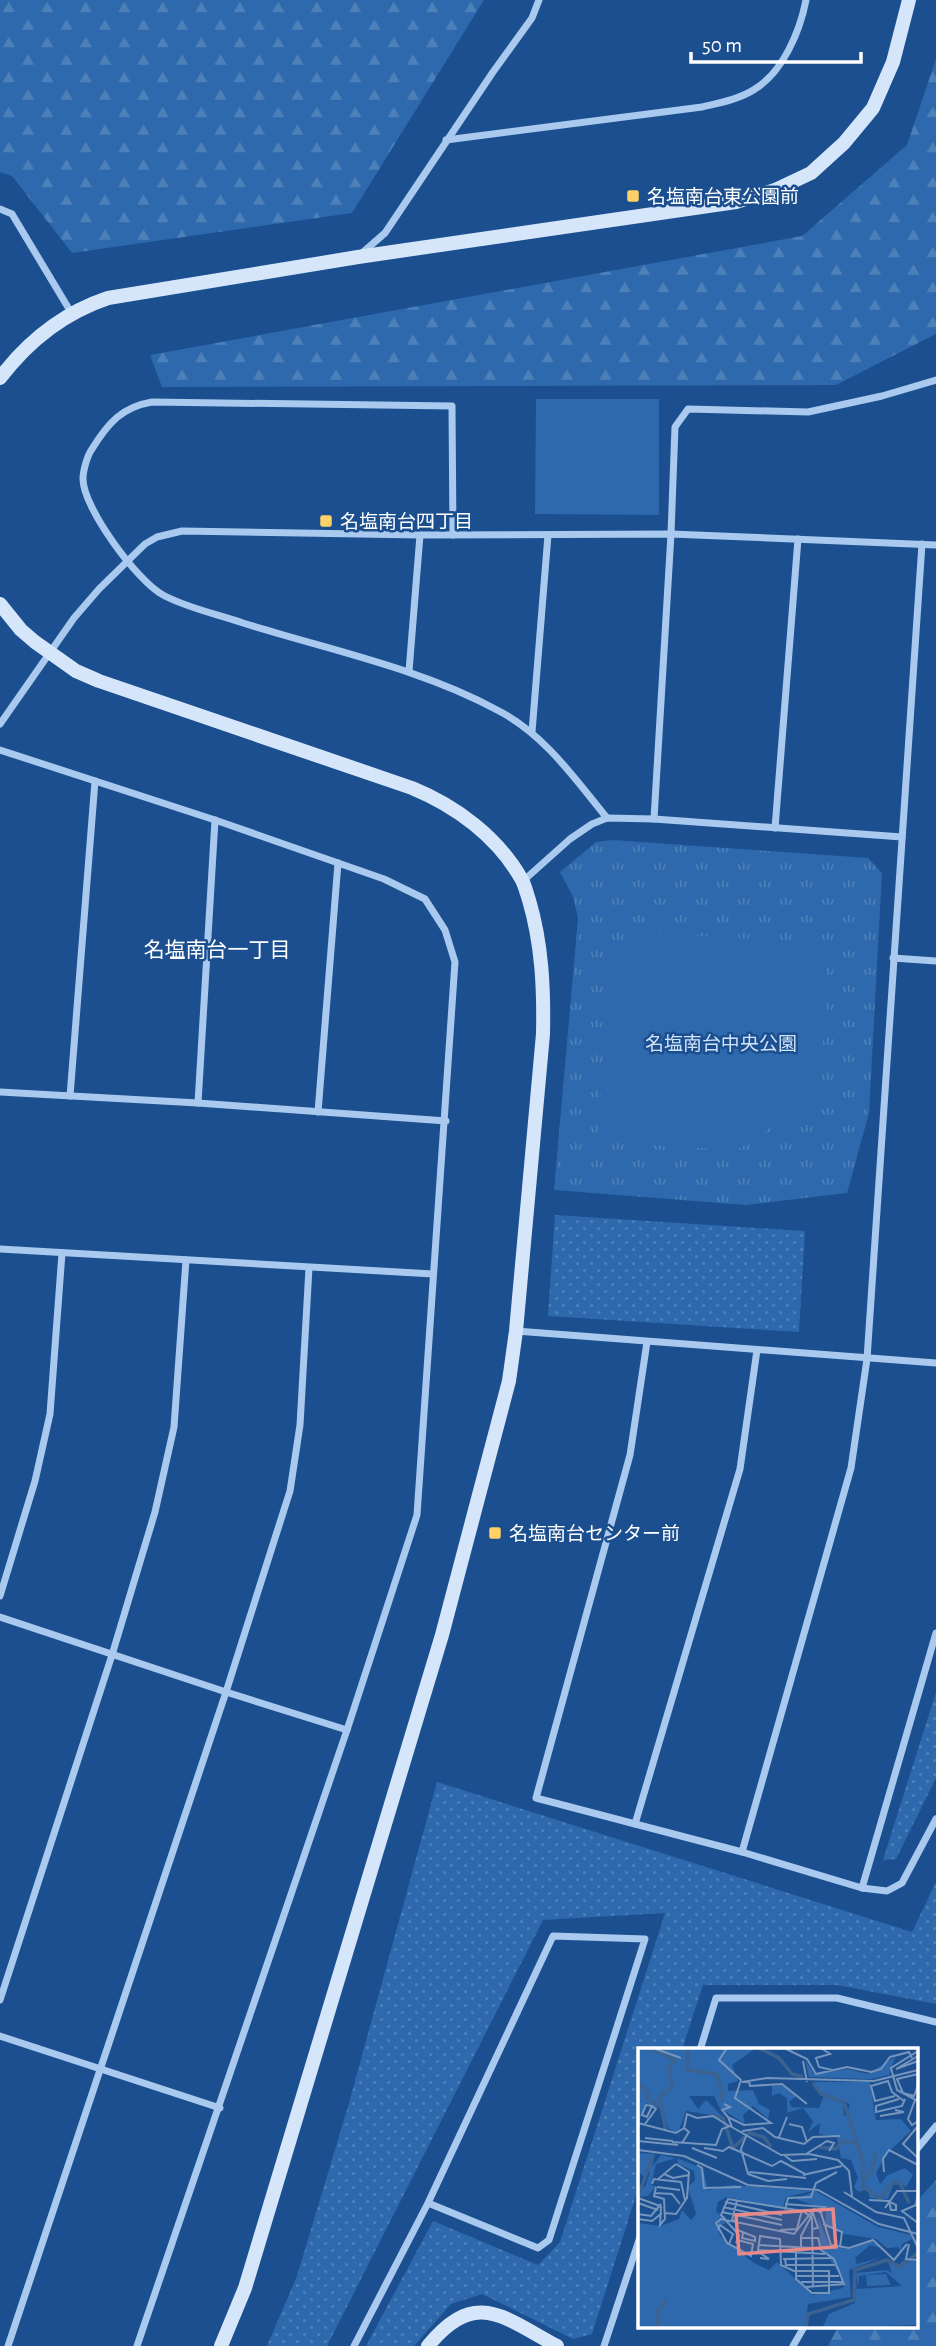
<svg xmlns="http://www.w3.org/2000/svg" width="936" height="2346" viewBox="0 0 936 2346" font-family="'Alegreya Sans','Noto Sans JP',sans-serif">
<style>
.grass{fill:url(#grass-dots)}
.forest{fill:url(#forest-firs)}
.park{fill:url(#park-tufts)}
.pitch{fill:#2e69ad}
.lines{fill:none;stroke-linecap:round;stroke-linejoin:round}
.street{stroke:#a9c9ee;stroke-width:7}
.secondary{stroke:#d6e6fa;stroke-width:14}
.poi-dot{fill:#ffd166;stroke:#1b4f8f;stroke-width:2.5}
.labels{text-anchor:middle;stroke-width:5;stroke-linejoin:round;paint-order:stroke}
.poi-label{font-size:19px;fill:#fff;stroke:#1b4f8f;text-anchor:start}
.park-label{font-size:19px;fill:#cfe3fa;stroke:#1b4f8f}
.neighbourhood-label{font-size:21px;fill:#fff;stroke:#1b4f8f}
.inset-river{fill:none;stroke:#3c6290;stroke-width:3.5}
.inset-road{fill:none;stroke:#7695bc;stroke-width:2}
.view{fill:#e88989;fill-opacity:0.15;stroke:#e88989;stroke-width:3.5}
.inset-edge{fill:none;stroke:#fff;stroke-width:3.5}
</style>
<defs>
<pattern id="grass-dots" width="8" height="8" patternUnits="userSpaceOnUse" patternTransform="scale(1.75)"><rect width="8" height="8" fill="#2e69ad"/><path d="M2 2h.1M6 6h.1" fill="none" stroke="#4d80b9" stroke-width="1.8" stroke-linecap="round"/></pattern>
<pattern id="forest-firs" width="22" height="20" patternUnits="userSpaceOnUse" patternTransform="scale(1.75)"><rect width="22" height="20" fill="#2e69ad"/><path d="M5 1l3.5 6h-7zM16 11l3.5 6h-7z" fill="#4d80b9"/></pattern>
<pattern id="park-tufts" width="24" height="20" patternUnits="userSpaceOnUse" patternTransform="scale(1.75)"><rect width="24" height="20" fill="#2e69ad"/><path d="M3 7l-1-3M5 7V3M7 7l1-3M15 17l-1-3M17 17v-4M19 17l1-3" fill="none" stroke="#4d80b9"/></pattern>
</defs>
<rect width="100%" height="100%" fill="#1b4f8f"/>
<g class="grass">
<path d="M555 1215 805 1231 799 1332 548 1316Z"/>
<path d="M936 1692V1778L896 1859 883 1860Z"/>
<path d="M437 1782 912 1932 936 1882V2004L837 1985H703L682 2050H640V2183L592 2334 573 2339 482 2294 451 2304 414 2346H366L433 2221 538 2265 560 2242 665 1913 543 1920 327 2346H267L297 2276 349 2103Z"/>
</g>
<g class="forest">
<path d="M0 0H484L352 213 72 253 12 176 0 172Z"/>
<path d="M936 59V334L836 385 162 387 150 355 802 236 907 145Z"/>
<path d="M936 2180V2346H828L838 2327H917V2201Z"/>
</g>
<path class="park" d="M613 840 868 858 882 873 869 1113 847 1193 746 1205 554 1190 578 918 573 897 560 872 596 842Z"/>
<g class="pitch">
<path d="M536 399H659V515L535 514Z"/>
<path d="M633 932 828 943 821 1084 814 1098 737 1150 597 1142 611 954Z"/>
</g>
<g class="lines">
<g class="street">
<path d="M446 140 702 107C719 103 740 99 755 89 783 72 800 31 806 0"/>
<path d="M0 209 12 214 72 314"/>
<path d="M361 254 385 233 493 72 532 18 539 0"/>
<path d="M453 535 452 406 152 402C122 407 108 423 92 449 87 456 83 471 83 479 83 508 138 582 163 595 187 608 217 614 243 623 329 650 420 668 499 711 545 735 575 779 607 818"/>
<path d="M409 671 420 535"/>
<path d="M0 724 74 618 99 589 145 544 157 537 182 531 420 535 671 534 936 545"/>
<path d="M532 732 548 535"/>
<path d="M0 750 215 820 384 879 425 899 445 930 455 962 417 1515 347 1730 137 2346"/>
<path d="M654 819 671 534 675 427 688 409 808 412 882 396 936 380"/>
<path d="M775 828 798 539"/>
<path d="M523 881 570 839 592 824 607 818 654 819 902 837"/>
<path d="M893 958 936 961"/>
<path d="M0 1092 198 1103 446 1121"/>
<path d="M70 1096 95 781"/>
<path d="M198 1103 215 820"/>
<path d="M318 1112 338 863"/>
<path d="M0 1249 433 1274"/>
<path d="M516 1331 936 1363"/>
<path d="M647 1342 630 1455 536 1798 742 1852 862 1888 936 1633"/>
<path d="M0 1596 35 1481 50 1414 62 1253"/>
<path d="M0 1617 226 1692 347 1730"/>
<path d="M635 1824 740 1469 757 1350"/>
<path d="M742 1852 851 1468 867 1359 922 544"/>
<path d="M862 1888 887 1891 902 1883 936 1819"/>
<path d="M0 2000 112 1655 155 1512 174 1427 186 1260"/>
<path d="M0 2036 220 2108"/>
<path d="M700 2050 716 1998H837L936 2022"/>
<path d="M917 2149 936 2126"/>
<path d="M8 2346 226 1692 290 1491 300 1425 309 1268"/>
<path d="M354 2346 428 2203 553 1936 645 1939 549 2240 538 2248 428 2203"/>
<path d="M604 2346 640 2237"/>
<path d="M793 2346 804 2327"/>
</g>
<g class="secondary">
<path d="M0 378C29 340 63 313 108 298L358 257 736 202 775 190 811 173 844 143 873 108 893 62 909 0"/>
<path d="M0 604 21 630 35 642 76 671 99 681 412 788C456 806 498 837 522 880 525 886 527 894 529 900 542 944 544 989 543 1034L516 1331 509 1381 442 1635 245 2288 221 2346"/>
<path d="M428 2346C475 2288 503 2317 557 2346"/>
</g>
</g>
<g class="poi-dot">
<rect x="626" y="189" width="14" height="14" rx="3.5"/>
<rect x="319" y="514" width="14" height="14" rx="3.5"/>
<rect x="488" y="1526" width="14" height="14" rx="3.5"/>
</g>
<g class="labels">
<g class="poi-label">
<text x="647" y="203">名塩南台東公園前</text>
<text x="340" y="528">名塩南台四丁目</text>
<text x="509" y="1540">名塩南台センター前</text>
</g>
<g class="park-label">
<text x="721" y="1050">名塩南台中央公園</text>
</g>
<g class="neighbourhood-label">
<text x="217" y="957">名塩南台一丁目</text>
</g>
</g>
<g transform="translate(638 2048)">
<rect width="280" height="280" fill="#1b4f8f"/>
<path d="M248 226 253 237 229 238 228 227Z" fill="#2e69ad"/>
<path d="M0 0H118L94 17 100 33 90 36V43L115 42 121 56 132 62 130 71 115 58 105 67 107 76 82 60 76 48H51L60 61 68 52 85 69 48 63 40 85 30 80 24 61 8 55 0 77ZM257 9 251 27 232 31 171 29 167 12 176 26 209 21 230 26ZM144 37 160 47 151 54 154 59 181 60 186 48 205 54 206 68 211 66 233 99 263 93 254 96 238 125 243 145 248 128 267 120 275 127 268 139 257 132 250 151 232 150 229 141 221 144 216 139 220 130 213 112 203 110 199 89 181 86 182 75 170 84 175 73 165 60 149 65V50L141 45 134 48V38ZM0 105 17 106 14 119 23 107 38 110 18 116 13 137 18 138 10 148 0 149V140L7 139 12 124 7 125 8 130 0 124ZM39 110 65 121 70 142 95 137 174 143 148 149 145 160 88 149 80 154 78 164 88 169 87 176 80 177 82 188 116 215 131 222 139 214 175 247 205 240 207 235 182 196 180 168 192 199 212 201 233 193 243 200 232 197 217 210 219 216 245 209 211 222 213 249 170 256 167 280H0V175L23 178 41 171 44 162 53 172 58 166 50 139 57 132 56 123 40 116ZM177 143 240 179 273 187 274 191 264 196 262 205 261 199 249 200 238 191 205 186 187 176 188 162 158 151ZM267 211 280 214V277L184 280 191 266 217 255 215 228 219 241 264 238 248 224 221 228 220 240 218 225 249 222 254 225 250 214 262 216Z" fill="#2e69ad"/>
<path d="M175 34H232L238 72 263 71 273 83 244 110 238 126 242 136 251 126 245 149H238L225 136 226 113 209 66 212 56 184 45Z" fill="#2e69ad"/>
<path class="inset-river" d="M11 0 37 12 31 19 34 39 21 50 28 83M50 0V22L79 26 85 53M121 0 141 10 154 26 165 29M0 35 10 45V51L21 58M175 35 183 46 206 54 225 114V139L243 151 254 135H262L271 155M71 67 85 70 95 100 111 85 126 89 133 99M181 99 198 101 204 93 217 95M226 131 233 124 238 105M0 148 15 108M19 280 20 263 29 252M168 280 170 266 216 252 217 222 249 212 262 219 280 205"/>
<path class="inset-road" d="M15 0 43 10M89 0 81 12 103 32 97 50 133 75 106 77 90 69 94 79M146 0 169 11 178 26 209 19 233 24 243 21 252 9 271 4 274 10M183 0 192 6 178 10 181 19 194 22M280 3 253 20 259 42 280 53M165 13 169 34M258 21 280 8M258 21 280 13M280 26 259 31 265 45 276 48 280 37M111 32 112 38 144 36 169 56M104 34 129 30 236 33 280 22M257 48 237 53 233 38 250 33 254 44 266 53M261 51 238 58V64L264 58 267 51M277 52 270 71 274 77 280 73M86 56 92 59 84 62 90 69M242 68 266 64 257 62M0 75 38 85 46 80M7 76 18 61 14 58 8 57 4 67 9 69 14 58M151 76 164 79 169 94M280 78 265 96 280 110M104 83 125 80 137 89 166 96 175 89 202 88M108 88 103 101 110 126 130 133 149 131M141 89 149 69M7 90 35 93M0 93 40 97M34 94 78 97 84 81 92 78 143 107 171 106 200 112 211 123 214 148M44 95 51 84 46 80 49 66 59 70 75 68 91 78M54 100 79 110M66 100 85 103 91 99 134 118 143 113 167 126M0 102 46 108 110 137 180 142 241 176 280 186M168 106 189 93 196 95 191 103M146 107 154 113 179 111M59 117 64 120 66 140 103 139M111 124 168 130M246 124 245 111 251 102 280 117M26 126 35 130 51 127M165 127 204 118M19 132 38 116M14 136 16 131 43 134 47 152M18 139 16 148 26 151 27 171 22 177 23 158M19 139 42 142M206 144 238 164 266 170 280 200M280 144 278 157 264 163 280 175M16 145 34 146 42 156M0 150 22 158M231 152 250 153H251L252 154 258 157V162H253L251 153M87 154 144 167M0 155 20 162M147 156 187 159 182 165M85 159 144 172M247 160 259 143H280M147 162 150 150 173 149 178 135 199 124M84 164 144 177M27 165 38 166 49 150 51 124 38 116M0 166 13 168 23 156M0 171 14 173 24 165M98 173 94 172 99 152M185 176 204 184 202 199M97 181 117 189V193L104 190 105 185M80 182 82 177 95 186 91 196M142 182 159 181 164 162M142 190 143 217 156 223H192M163 190H180L183 202 196 211 206 236 168 239M142 191 122 188 120 202 187 206M99 192 115 196 113 208 89 195 78 175 83 171 156 186 176 161 183 165 193 197 211 200 235 192 256 212 269 196M98 195 101 187 83 167 90 151 165 163 174 170 175 239M271 196 268 211 280 212M121 197 175 200M158 200V231L174 245H191V223M163 200V188L175 165 180 180 174 181M121 204 131 211 122 210M145 211 193 210M147 211 148 217H197M158 228H201M163 234H205"/>
<path class="view" d="M195 161 198 199 101 206 98 167Z"/>
<rect width="280" height="280" class="inset-edge"/>
</g>
<path d="M691 52v10h170v-10" fill="none" stroke="#ffffff" stroke-width="3.5"/>
<text x="702" y="52" font-size="21" fill="#ffffff" stroke="#1b4f8f" stroke-width="5" paint-order="stroke">50 m</text>
</svg>
